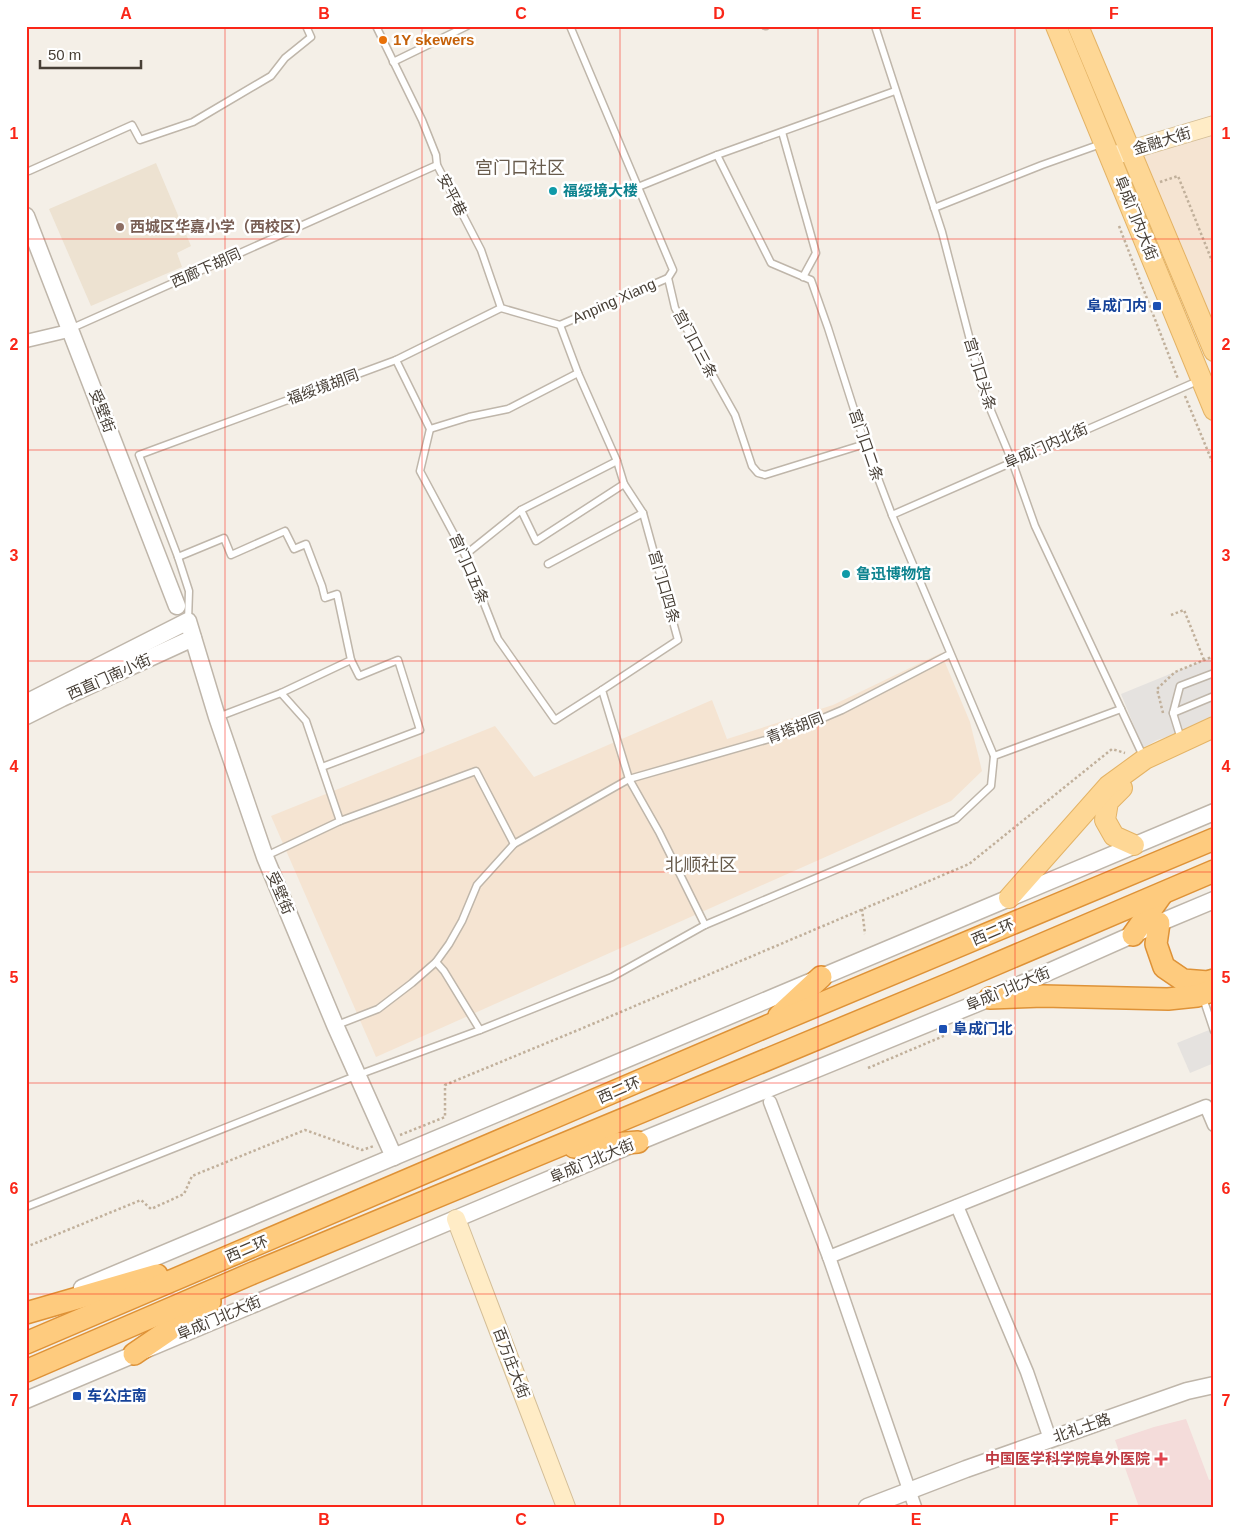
<svg xmlns="http://www.w3.org/2000/svg" width="1240" height="1533" viewBox="0 0 1240 1533" font-family="Arial,'Noto Sans SC',sans-serif">
<style>
.commercial{fill:#f5e4d2}
.education{fill:#ede2d1}
.medical{fill:#f4dcda}
.parking{fill:#e5e2df}
.lines{fill:none;stroke-linecap:round;stroke-linejoin:round}
.service-casing{stroke:#bfb6aa;stroke-width:9}
.minor-casing{stroke:#bfb6aa;stroke-width:15}
.tertiary-casing{stroke:#bfb6aa;stroke-width:19}
.secondary-casing{stroke:#d4be97;stroke-width:20}
.primary-casing{stroke:#e4b365;stroke-width:22}
.trunk-casing{stroke:#de9237;stroke-width:24}
.path{stroke:#c1b09b;stroke-width:2.5;stroke-dasharray:2.5 2.5;stroke-linecap:butt}
.service{stroke:#fff;stroke-width:6}
.minor{stroke:#fff;stroke-width:12}
.tertiary{stroke:#fff;stroke-width:16}
.secondary{stroke:#ffecc6;stroke-width:18}
.primary{stroke:#fed795;stroke-width:20}
.trunk{stroke:#fecb7e;stroke-width:21}
.grid{fill:none;stroke:#fa2618;stroke-width:1;stroke-opacity:0.55}
.food-dot{fill:#e8710a;stroke:#fff;stroke-width:2}
.culture-dot{fill:#0f9aa8;stroke:#fff;stroke-width:2}
.education-dot{fill:#8d6e63;stroke:#fff;stroke-width:2}
.transit-dot{fill:#1a4fb4;stroke:#fff;stroke-width:2}
.health-dot{fill:#e0444e;stroke:#fff;stroke-width:2}
.labels{text-anchor:middle;stroke-width:5;stroke-linejoin:round;paint-order:stroke}
.food-label{font-size:15px;font-weight:bold;fill:#c56008;stroke:#fff;text-anchor:start}
.street-label{font-size:15px;fill:#473f36;stroke:#fff}
.culture-label{font-size:15px;font-weight:bold;fill:#0d838f;stroke:#fff;text-anchor:start}
.education-label{font-size:15px;font-weight:bold;fill:#785e54;stroke:#fff;text-anchor:start}
.transit-label{font-size:15px;font-weight:bold;fill:#164399;stroke:#fff;text-anchor:start}
.health-label{font-size:15px;font-weight:bold;fill:#be3a42;stroke:#fff;text-anchor:end}
.quarter-label{font-size:18px;fill:#695c4d;stroke:#fff}
.neatline{fill:none;stroke:#fa2618;stroke-width:2}
.grid-label{font-size:16px;text-anchor:middle;font-weight:bold;fill:#fa2618}
</style>
<rect width="100%" height="100%" fill="#f4efe7"/>
<g class="commercial">
<path d="M1214 134V367L1132 169 1148 153Z"/>
<path d="M941 653 970 722 982 771 951 801 376 1057 271 816 495 726 534 777 712 700 727 739 833 705Z"/>
</g>
<path class="education" d="M156 163 191 246 177 253 182 267 91 306 49 209Z"/>
<path class="medical" d="M1186 1419 1209 1480 1214 1478V1507H1139L1115 1440 1154 1427Z"/>
<g class="parking">
<path d="M1214 656V721L1203 726 1157 740 1143 748 1121 694Z"/>
<path d="M1214 1028V1063L1190 1073 1177 1043Z"/>
</g>
<g class="lines">
<g class="service-casing">
<g id="service">
<path d="M376 26 422 120 436 155 437 165 481 250 501 308 560 325"/>
<path d="M570 26 673 270 668 278 675 308 735 415 752 466 758 473 765 475 865 444"/>
<path d="M765 26H766"/>
<path d="M875 26 942 232 984 394 1012 461 1035 526 1121 709"/>
<path d="M393 62 467 26"/>
<path d="M782 132 816 253 803 277"/>
<path d="M717 155 771 263 811 280 828 328 865 444 892 515 994 756"/>
<path d="M29 171 132 125 140 140 193 122 271 76 285 58 311 37 306 26"/>
<path d="M638 187 717 155 895 91"/>
<path d="M934 208 1042 165 1101 144"/>
<path d="M560 325 578 373 617 461 624 484 643 513 678 640 602 690 629 779 659 832 705 925"/>
<path d="M560 325 668 278"/>
<path d="M70 329 437 165"/>
<path d="M396 360 430 429 420 471 465 555 498 639 555 720 602 690"/>
<path d="M430 429 469 417 508 409 578 373"/>
<path d="M521 510 536 541 624 484"/>
<path d="M892 515 1200 380"/>
<path d="M465 555 521 510 617 461"/>
<path d="M178 557 224 538 231 555 285 531 294 549 306 544 322 586 325 598 337 594 351 660 281 693 218 717"/>
<path d="M548 564 643 513"/>
<path d="M188 621 189 591 178 557 139 455 396 360 501 308"/>
<path d="M281 693 306 721 340 821 476 771 514 844"/>
<path d="M1173 713 1214 696"/>
<path d="M1181 739 1173 713 1180 686 1214 673"/>
<path d="M322 767 420 730 398 660 359 676 351 660"/>
<path d="M266 856 340 821"/>
<path d="M436 962 449 944 462 921 477 885 514 844 629 779 783 735 842 710 950 654"/>
<path d="M1205 1004 1214 1031"/>
<path d="M337 1025 378 1009 412 983 436 962 444 971 480 1030"/>
<path d="M26 1207 358 1075 480 1030 612 977 705 925 956 819 991 786 994 756 1121 709 1143 756"/>
</g>
</g>
<g class="minor-casing">
<g id="minor">
<path d="M26 341 64 332"/>
<path d="M770 1102 829 1257 1206 1106 1214 1125"/>
<path d="M957 1206 1027 1372 1050 1439"/>
<path d="M829 1257 915 1507"/>
</g>
</g>
<g class="tertiary-casing">
<g id="tertiary">
<path d="M26 216 177 606"/>
<path d="M26 703 188 621 217 717 265 857 335 1025 394 1157"/>
<path d="M26 716 62 698 193 638"/>
<path d="M82 1288 1214 812"/>
<path d="M26 1400 638 1142 990 998 1159 923 1214 900"/>
<path d="M867 1507 966 1469 1187 1391 1214 1385"/>
</g>
</g>
<g class="secondary-casing">
<g id="secondary">
<path d="M1111 157 1130 150 1214 125"/>
<path d="M456 1219 566 1507"/>
</g>
</g>
<g class="primary-casing">
<g id="primary">
<path d="M1056 26 1214 410"/>
<path d="M1078 26 1214 351"/>
<path d="M1122 788 1108 802 1105 820 1114 836 1134 845"/>
<path d="M1009 898 1108 786 1145 759 1214 727"/>
</g>
</g>
<g class="trunk-casing">
<g id="trunk">
<path d="M1159 923 1156 944 1164 967 1183 980 1208 982 1214 980"/>
<path d="M1133 935 1162 894"/>
<path d="M990 998 1043 996 1168 999 1197 996 1214 990"/>
<path d="M779 1016 821 977"/>
<path d="M574 1147 638 1142"/>
<path d="M26 1313 157 1275"/>
<path d="M26 1343 770 1025 1214 839"/>
<path d="M134 1354 210 1302"/>
<path d="M26 1371 253 1273 949 984 1214 871"/>
</g>
</g>
<g class="path">
<path d="M1160 182 1178 176 1214 266"/>
<path d="M1119 226 1178 379"/>
<path d="M1185 396 1214 466"/>
<path d="M1171 615 1184 610 1204 660"/>
<path d="M1163 713 1157 689 1175 672 1214 656"/>
<path d="M862 909 865 934"/>
<path d="M868 1068 946 1035"/>
<path d="M400 1135 445 1117V1085L583 1028 969 864 1112 749 1125 753"/>
<path d="M26 1247 141 1200 151 1209 184 1194 192 1176 305 1130 362 1150 374 1146"/>
</g>
<use href="#service" class="service"/>
<use href="#minor" class="minor"/>
<use href="#tertiary" class="tertiary"/>
<use href="#secondary" class="secondary"/>
<use href="#primary" class="primary"/>
<use href="#trunk" class="trunk"/>
</g>
<path class="grid" d="M225 26V1507M422 26V1507M620 26V1507M818 26V1507M1015 26V1507M26 239H1214M26 450H1214M26 661H1214M26 872H1214M26 1083H1214M26 1294H1214"/>
<circle class="food-dot" cx="383" cy="40" r="5"/>
<g class="culture-dot">
<circle cx="553" cy="191" r="5"/>
<circle cx="846" cy="574" r="5"/>
</g>
<circle class="education-dot" cx="120" cy="227" r="5"/>
<g class="transit-dot">
<rect x="1152" y="301" width="10" height="10" rx="2.5"/>
<rect x="938" y="1024" width="10" height="10" rx="2.5"/>
<rect x="72" y="1391" width="10" height="10" rx="2.5"/>
</g>
<path class="health-dot" d="M1158.5 1451.5h5v5h5v5h-5v5h-5v-5h-5v-5h5z"/>
<g class="labels">
<g class="food-label">
<text x="393" y="45">1Y skewers</text>
</g>
<g class="street-label">
<text transform="translate(1162 141) rotate(-17)" y="5">金融大街</text>
<text transform="translate(452 195) rotate(63)" y="5">安平巷</text>
<text transform="translate(1136 218) rotate(68)" y="5">阜成门内大街</text>
<text transform="translate(206 268) rotate(-24)" y="5">西廊下胡同</text>
<text transform="translate(614 301) rotate(-24)" y="5">Anping Xiang</text>
<text transform="translate(695 344) rotate(62)" y="5">宫门口三条</text>
<text transform="translate(980 374) rotate(73)" y="5">宫门口头条</text>
<text transform="translate(323 387) rotate(-20)" y="5">福绥境胡同</text>
<text transform="translate(102 411) rotate(69)" y="5">受壁街</text>
<text transform="translate(866 445) rotate(71)" y="5">宫门口二条</text>
<text transform="translate(1046 446) rotate(-24)" y="5">阜成门内北街</text>
<text transform="translate(469 569) rotate(66)" y="5">宫门口五条</text>
<text transform="translate(664 587) rotate(74)" y="5">宫门口四条</text>
<text transform="translate(109 677) rotate(-24)" y="5">西直门南小街</text>
<text transform="translate(795 728) rotate(-21)" y="5">青塔胡同</text>
<text transform="translate(280 893) rotate(67)" y="5">受壁街</text>
<text transform="translate(993 932) rotate(-23)" y="5">西二环</text>
<text transform="translate(1008 989) rotate(-23)" y="5">阜成门北大街</text>
<text transform="translate(619 1090) rotate(-23)" y="5">西二环</text>
<text transform="translate(592 1161) rotate(-23)" y="5">阜成门北大街</text>
<text transform="translate(247 1249) rotate(-23)" y="5">西二环</text>
<text transform="translate(219 1318) rotate(-23)" y="5">阜成门北大街</text>
<text transform="translate(511 1363) rotate(69)" y="5">百万庄大街</text>
<text transform="translate(1082 1428) rotate(-19)" y="5">北礼士路</text>
</g>
<g class="culture-label">
<text x="563" y="196">福绥境大楼</text>
<text x="856" y="579">鲁迅博物馆</text>
</g>
<g class="education-label">
<text x="130" y="232">西城区华嘉小学（西校区）</text>
</g>
<g class="transit-label">
<text x="1147" y="311" text-anchor="end">阜成门内</text>
<text x="953" y="1034">阜成门北</text>
<text x="87" y="1401">车公庄南</text>
</g>
<g class="health-label">
<text x="1150" y="1464">中国医学科学院阜外医院</text>
</g>
<g class="quarter-label">
<text x="520" y="174">宫门口社区</text>
<text x="701" y="871">北顺社区</text>
</g>
</g>
<rect width="1240" height="1533" fill="none" stroke="#ffffff" stroke-width="55"/>
<path d="M40 60v8h101v-8" fill="none" stroke="#473f36" stroke-width="2.5"/>
<text x="48" y="60" font-size="15" fill="#473f36" stroke="#ffffff" stroke-width="4" paint-order="stroke">50 m</text>
<rect x="28" y="28" width="1184" height="1478" class="neatline"/>
<g class="grid-label">
<text x="126" y="19">A</text>
<text x="324" y="19">B</text>
<text x="521" y="19">C</text>
<text x="719" y="19">D</text>
<text x="916" y="19">E</text>
<text x="1114" y="19">F</text>
<text x="14" y="139">1</text>
<text x="1226" y="139">1</text>
<text x="14" y="350">2</text>
<text x="1226" y="350">2</text>
<text x="14" y="561">3</text>
<text x="1226" y="561">3</text>
<text x="14" y="772">4</text>
<text x="1226" y="772">4</text>
<text x="14" y="983">5</text>
<text x="1226" y="983">5</text>
<text x="14" y="1194">6</text>
<text x="1226" y="1194">6</text>
<text x="14" y="1406">7</text>
<text x="1226" y="1406">7</text>
<text x="126" y="1525">A</text>
<text x="324" y="1525">B</text>
<text x="521" y="1525">C</text>
<text x="719" y="1525">D</text>
<text x="916" y="1525">E</text>
<text x="1114" y="1525">F</text>
</g>
</svg>
